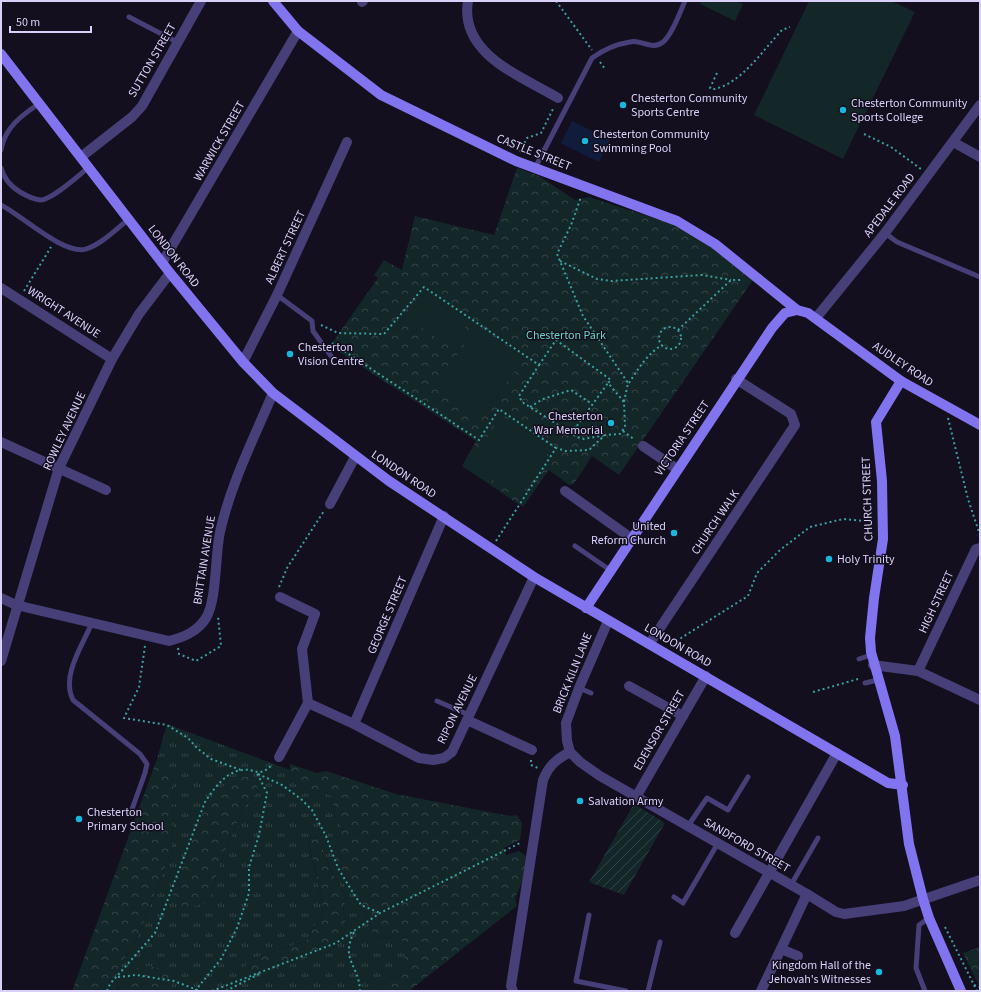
<svg xmlns="http://www.w3.org/2000/svg" width="981" height="992" viewBox="0 0 981 992" font-family="'Source Sans 3',sans-serif">
<style>
.grass{fill:url(#grass-tufts);fill-rule:evenodd}
.forest{fill:url(#forest-crowns)}
.garden{fill:url(#garden-furrows)}
.pitch{fill:#132628}
.water{fill:#101c3c}
.lines{fill:none;stroke-linecap:round;stroke-linejoin:round}
.path{stroke:#3ba0a4;stroke-width:2;stroke-dasharray:2 3;stroke-linecap:butt}
.lane{stroke:#473f78;stroke-width:5}
.street{stroke:#473f78;stroke-width:10}
.secondary{stroke:#8273ef;stroke-width:10}
.poi-dot{fill:#19b7de;stroke:#130f1e;stroke-width:1.5}
.labels{text-anchor:middle;stroke-width:3;stroke-linejoin:round;paint-order:stroke}
.street-label{font-size:12px;fill:#dad1fa;stroke:#130f1e}
.poi-label{font-size:12px;fill:#dad1fa;stroke:#130f1e;text-anchor:start}
.park-label{font-size:12px;fill:#66d1c1;stroke:#130f1e}
</style>
<defs>
<pattern id="grass-tufts" width="24" height="20" patternUnits="userSpaceOnUse"><rect width="24" height="20" fill="#132628"/><path d="M3 7l-1-3M5 7V3M7 7l1-3M15 17l-1-3M17 17v-4M19 17l1-3" fill="none" stroke="#354448"/></pattern>
<pattern id="forest-crowns" width="20" height="18" patternUnits="userSpaceOnUse"><rect width="20" height="18" fill="#132628"/><path d="M2 6a3 3 0 1 1 6 0M12 15a3 3 0 1 1 6 0" fill="none" stroke="#354448"/></pattern>
<pattern id="garden-furrows" width="10" height="10" patternUnits="userSpaceOnUse"><rect width="10" height="10" fill="#132628"/><path d="M-1 1l2-2M0 10L10 0M9 11l2-2" fill="none" stroke="#354448"/></pattern>
</defs>
<rect width="100%" height="100%" fill="#130f1e"/>
<path class="grass" d="M167 724 290 770 289 779 305 790 321 791 332 796 335 817 343 829 337 845 333 851 339 867 358 889 357 904 367 914 374 937 401 938 409 947 401 966 377 991H172L171 975 117 988 116 991H102L135 944 171 852 174 800 172 773 157 759ZM258 791 244 807 220 863 209 901 172 892 207 802ZM318 837 332 872 346 896 343 912 347 928 331 951 239 972 257 957 306 941 315 925 323 916C323 889 311 866 309 839Z"/>
<g class="forest">
<path d="M517 168 539 176 575 200 589 197 672 224 706 243 753 280 619 475 592 456 574 484 569 485 549 470 523 507 462 466 476 441 330 346 378 278 374 275 384 260 402 270 415 216 494 235Z"/>
<path d="M157 759 172 773 174 800 171 852 135 944 102 991H72Z"/>
<path d="M290 764 317 773 326 771 396 794 510 816 517 815 522 823 520 840 504 848 506 855 519 851 526 856 525 875 515 898 517 906 409 991H377L401 966 408 947 400 938 374 937 367 914 357 904 358 889 339 867 333 851 337 845 343 829 335 817 332 796 321 791 305 790 289 779Z"/>
<path d="M250 776 257 782 258 791 244 807 220 863 209 901C197 906 188 910 176 903L172 892 207 802 231 779Z"/>
<path d="M318 837 332 872 346 896 343 912 347 928 331 951 311 956 278 970 238 972 257 957 306 941 315 925 323 916C323 889 312 867 309 839Z"/>
<path d="M980 947V988L963 953Z"/>
<path d="M150 966 166 970 172 975V991H116L136 968Z"/>
</g>
<path class="garden" d="M634 804 665 823 624 895 589 882Z"/>
<g class="pitch">
<path d="M702 1H736L743 4 735 21 700 4Z"/>
<path d="M809 1H891L915 12 843 159 754 115Z"/>
<path d="M424 289 470 321 451 348 405 316Z"/>
<path d="M478 326 524 358 481 419 435 387Z"/>
<path d="M501 415 552 447 520 497 470 466Z"/>
</g>
<path class="water" d="M572 121 610 140 599 162 561 143Z"/>
<g class="lines">
<g class="path">
<path d="M556 1 592 50"/>
<path d="M600 62 605 69"/>
<path d="M717 73 710 88 714 89C741 84 763 50 782 30L790 27"/>
<path d="M864 134 891 147 921 169"/>
<path d="M520 152 527 138 541 133 554 107"/>
<path d="M560 261 597 279 611 281 702 275 731 280"/>
<path d="M24 291 51 247"/>
<path d="M321 325 338 333 384 334 424 287 539 365 519 396 522 402 577 437 584 439 605 435"/>
<circle cx="670" cy="338" r="11"/>
<path d="M678 330 731 280H742"/>
<path d="M332 343 479 440 499 409 556 448"/>
<path d="M539 365 556 340 611 380 608 383 624 402"/>
<path d="M629 383C638 369 647 354 662 345"/>
<path d="M530 407 543 399 571 390 592 404"/>
<path d="M948 418 968 499 980 535"/>
<path d="M623 431 635 440"/>
<path d="M571 434 608 383"/>
<path d="M496 541 556 448 566 451 589 450 605 435 620 434 625 427 624 402 628 383 583 316 557 254 571 225 581 197"/>
<path d="M279 587 287 568 324 511"/>
<path d="M145 646 139 687 124 718 167 725 188 738 197 748 211 759 241 770"/>
<path d="M675 647 681 638 748 596 757 573 780 550 810 527 843 519 873 522"/>
<path d="M178 648 179 654 196 661 221 646 218 616"/>
<path d="M813 692 858 679"/>
<path d="M531 760V765L538 768"/>
<path d="M258 774 282 785 301 799 312 810 326 836 338 868 352 891 361 905 380 913"/>
<path d="M945 927 977 991"/>
<path d="M354 932C340 961 359 964 360 991"/>
<path d="M118 977 136 975 174 981 200 991"/>
<path d="M974 985 980 987"/>
<path d="M107 991 110 984 155 933 205 802C214 789 225 772 242 770 256 768 258 779 273 764"/>
<path d="M195 991 221 959 237 928 249 893V867L259 835 267 793 257 773"/>
<path d="M212 991 336 943 380 913 522 842"/>
<path d="M226 991 259 974"/>
</g>
<g class="lane">
<path d="M129 17 177 42"/>
<path d="M1 150C5 127 22 115 40 103"/>
<path d="M1 168C4 179 10 186 20 192 25 195 33 199 40 200 52 200 79 175 89 167"/>
<path d="M535 168 592 58C603 50 617 44 630 42 641 39 652 51 663 42 672 35 680 12 685 1"/>
<path d="M1 205C21 215 65 256 86 249 102 244 116 229 129 219"/>
<path d="M885 233 897 242 980 277"/>
<path d="M277 295 312 321 313 331 331 356"/>
<path d="M575 546 610 570"/>
<path d="M92 623C82 646 61 676 73 700L140 754 147 764 145 773 131 812"/>
<path d="M859 659 871 655"/>
<path d="M865 683 878 680"/>
<path d="M579 688 591 693"/>
<path d="M437 701 469 715"/>
<path d="M688 826 707 798 728 810 748 777"/>
<path d="M791 885 818 838"/>
<path d="M674 897 683 903 718 843"/>
<path d="M589 915 576 981 626 991"/>
<path d="M648 991 660 942"/>
<path d="M925 991 916 968 919 925 929 918"/>
</g>
<g class="street">
<path d="M468 1C459 54 521 76 558 98"/>
<path d="M362 2 363 1"/>
<path d="M953 142 980 157"/>
<path d="M81 157 132 117 142 106 201 1"/>
<path d="M162 263 298 31"/>
<path d="M1 288 112 359"/>
<path d="M816 318 885 233 980 105"/>
<path d="M243 362 277 295 347 142"/>
<path d="M1 442 106 490"/>
<path d="M643 446 677 469"/>
<path d="M565 491 631 538"/>
<path d="M330 504 355 457"/>
<path d="M1 598 16 605 169 641C184 637 197 632 206 618 217 600 215 554 220 532 231 483 254 438 273 393"/>
<path d="M608 621 579 688 566 723 567 741 570 752 580 762 600 776 807 894 836 912 844 914 904 906 980 880"/>
<path d="M650 643 795 425 791 414 736 379"/>
<path d="M1 661 59 468 112 359 139 314 170 273"/>
<path d="M873 665 918 671 980 700"/>
<path d="M918 671 976 549 980 548"/>
<path d="M629 686 683 716"/>
<path d="M308 703 354 724 419 758 433 760 444 758 452 752 534 577"/>
<path d="M467 720 532 750"/>
<path d="M354 724 444 516"/>
<path d="M279 757 308 703 302 649 315 614 280 597"/>
<path d="M636 797 706 676"/>
<path d="M735 933 837 753"/>
<path d="M781 949 798 956"/>
<path d="M513 991 511 986 543 780C549 765 557 759 570 752"/>
<path d="M761 991 807 894"/>
</g>
<g class="secondary">
<path d="M273 1 298 31 381 95 516 161 677 221 715 244 797 310"/>
<path d="M1 54 170 273 243 362 273 393 389 481 534 577 888 783 903 785"/>
<path d="M901 381 876 422 882 481 883 539 874 598 870 638 871 652 895 736 909 844 923 899 929 918 961 991"/>
<path d="M586 608 772 328 785 313 797 310 808 313 901 381 980 425"/>
</g>
</g>
<g class="poi-dot">
<circle cx="623" cy="105" r="4"/>
<circle cx="843" cy="110" r="4"/>
<circle cx="585" cy="141" r="4"/>
<circle cx="290" cy="354" r="4"/>
<circle cx="611" cy="423" r="4"/>
<circle cx="674" cy="533" r="4"/>
<circle cx="829" cy="559" r="4"/>
<circle cx="580" cy="801" r="4"/>
<circle cx="79" cy="819" r="4"/>
<circle cx="879" cy="972" r="4"/>
</g>
<g class="labels">
<g class="street-label">
<text transform="translate(152 60) rotate(-60)" y="4">SUTTON STREET</text>
<text transform="translate(219 141) rotate(-60)" y="4">WARWICK STREET</text>
<text transform="translate(534 152) rotate(22)" y="4">CASTLE STREET</text>
<text transform="translate(889 205) rotate(-53)" y="4">APEDALE ROAD</text>
<text transform="translate(285 247) rotate(-65)" y="4">ALBERT STREET</text>
<text transform="translate(174 256) rotate(52)" y="4">LONDON ROAD</text>
<text transform="translate(64 312) rotate(33)" y="4">WRIGHT AVENUE</text>
<text transform="translate(903 364) rotate(34)" y="4">AUDLEY ROAD</text>
<text transform="translate(64 431) rotate(-65)" y="4">ROWLEY AVENUE</text>
<text transform="translate(682 438) rotate(-56)" y="4">VICTORIA STREET</text>
<text transform="translate(404 474) rotate(34)" y="4">LONDON ROAD</text>
<text transform="translate(867 499) rotate(-92)" y="4">CHURCH STREET</text>
<text transform="translate(715 522) rotate(-56)" y="4">CHURCH WALK</text>
<text transform="translate(204 560) rotate(-81)" y="4">BRITTAIN AVENUE</text>
<text transform="translate(936 602) rotate(-65)" y="4">HIGH STREET</text>
<text transform="translate(387 615) rotate(-67)" y="4">GEORGE STREET</text>
<text transform="translate(678 645) rotate(30)" y="4">LONDON ROAD</text>
<text transform="translate(572 673) rotate(-68)" y="4">BRICK KILN LANE</text>
<text transform="translate(457 709) rotate(-64)" y="4">RIPON AVENUE</text>
<text transform="translate(659 730) rotate(-60)" y="4">EDENSOR STREET</text>
<text transform="translate(747 845) rotate(30)" y="4">SANDFORD STREET</text>
</g>
<g class="poi-label">
<text x="631" y="102">Chesterton Community<tspan x="631" dy="14">Sports Centre</tspan></text>
<text x="851" y="107">Chesterton Community<tspan x="851" dy="14">Sports College</tspan></text>
<text x="593" y="138">Chesterton Community<tspan x="593" dy="14">Swimming Pool</tspan></text>
<text x="298" y="351">Chesterton<tspan x="298" dy="14">Vision Centre</tspan></text>
<text x="603" y="420" text-anchor="end">Chesterton<tspan x="603" dy="14">War Memorial</tspan></text>
<text x="666" y="530" text-anchor="end">United<tspan x="666" dy="14">Reform Church</tspan></text>
<text x="837" y="563">Holy Trinity</text>
<text x="588" y="805">Salvation Army</text>
<text x="87" y="816">Chesterton<tspan x="87" dy="14">Primary School</tspan></text>
<text x="871" y="969" text-anchor="end">Kingdom Hall of the<tspan x="871" dy="14">Jehovah's Witnesses</tspan></text>
</g>
<g class="park-label">
<text x="566" y="339">Chesterton Park</text>
</g>
</g>
<rect width="981" height="992" fill="none" stroke="#dad1fa" stroke-width="4"/>
<path d="M10 26v6h81v-6" fill="none" stroke="#dad1fa" stroke-width="2"/>
<text x="16" y="26" font-size="12" fill="#dad1fa" stroke="#130f1e" stroke-width="3" paint-order="stroke">50 m</text>
</svg>
